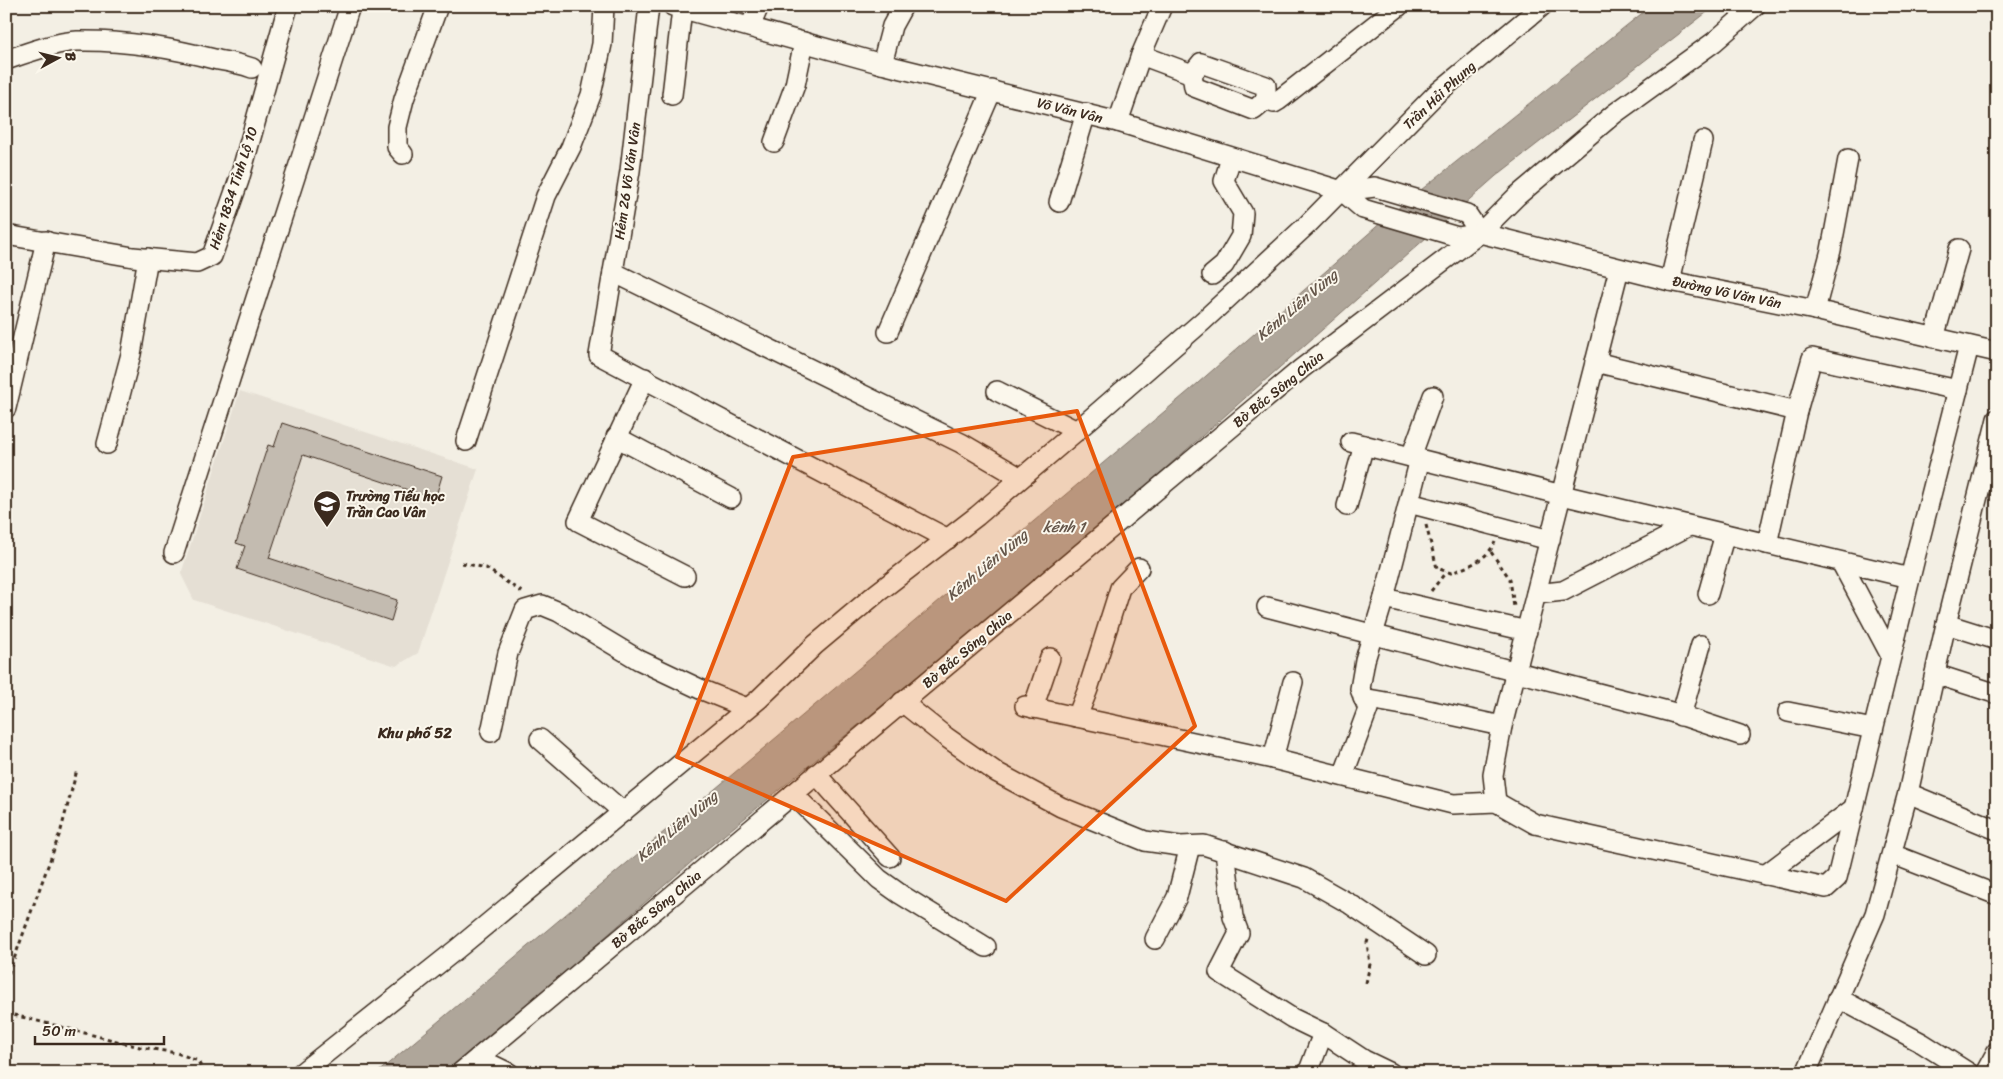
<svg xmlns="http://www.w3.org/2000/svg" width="2003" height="1079" viewBox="0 0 2003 1079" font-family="Sriracha,sans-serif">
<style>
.built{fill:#e5dfd4}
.water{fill:#afa69a;stroke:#817468}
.building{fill:#c3bbb0;stroke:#3b2a1e}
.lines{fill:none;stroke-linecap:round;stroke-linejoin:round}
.minor-casing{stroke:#3b2a1e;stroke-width:22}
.path{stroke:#3b2a1e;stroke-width:3;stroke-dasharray:4 4;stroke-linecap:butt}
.minor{stroke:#fbf7ec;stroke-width:19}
.marked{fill:#e8590c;fill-opacity:0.2;stroke:#e8590c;stroke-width:4;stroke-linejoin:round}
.labels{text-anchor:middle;stroke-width:4;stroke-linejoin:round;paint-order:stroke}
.street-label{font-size:14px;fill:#3b2a1e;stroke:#fbf7ec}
.poi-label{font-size:14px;font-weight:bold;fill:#3b2a1e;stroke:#fbf7ec;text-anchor:start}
.water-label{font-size:15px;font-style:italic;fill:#645549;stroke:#fbf7ec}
.neighbourhood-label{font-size:15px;font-weight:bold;fill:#3b2a1e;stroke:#fbf7ec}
</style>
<rect width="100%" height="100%" fill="#f3efe4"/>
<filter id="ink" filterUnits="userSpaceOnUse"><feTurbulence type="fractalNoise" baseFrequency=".02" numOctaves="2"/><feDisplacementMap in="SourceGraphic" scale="10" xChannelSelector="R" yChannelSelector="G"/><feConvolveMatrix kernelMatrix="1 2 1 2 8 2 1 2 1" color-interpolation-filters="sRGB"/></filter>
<g filter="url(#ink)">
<path class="built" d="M240 391 478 469 418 653 396 666 194 600 181 574Z"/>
<path class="water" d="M1651 6H1715L1496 176 1089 536 696 858 449 1073H377L1190 390 1391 214Z"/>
<path class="building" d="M282 423 442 476 435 499 303 455 269 558 397 600 391 621 237 569 245 546 236 543 268 445 274 447Z"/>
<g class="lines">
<g class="minor-casing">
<g id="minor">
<path d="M649 6 630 171 599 355 948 539"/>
<path d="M673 6 882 64 1118 122 1342 191 1363 209 1458 237 1480 233 1670 281 1815 310 1997 352"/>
<path d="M750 27 759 6"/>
<path d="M1141 55 1192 74"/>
<path d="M6 60C26 53 56 42 77 41 123 40 173 48 218 60 230 62 241 64 252 68"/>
<path d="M1201 63 1266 86V100L1254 110 1194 87 1192 74Z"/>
<path d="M882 64 892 26 903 6"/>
<path d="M672 95 682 9"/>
<path d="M1266 100 1274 103 1279 100 1399 6"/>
<path d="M1118 122 1141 55 1162 6"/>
<path d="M774 142 795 85 804 42"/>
<path d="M403 154 397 147V127L404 99 438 6"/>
<path d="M1342 191 1375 187 1467 214 1480 233"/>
<path d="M1059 202 1086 113"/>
<path d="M6 235 133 257 197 263 212 256 239 180 288 6"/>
<path d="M613 272 961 443 1021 478"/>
<path d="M1212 275 1224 265 1241 236 1243 213 1224 181 1231 158"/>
<path d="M1670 281 1703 141"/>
<path d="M1815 310 1831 250 1848 159"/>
<path d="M888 332 992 90"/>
<path d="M1934 338 1959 249"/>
<path d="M1595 362 1797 411"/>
<path d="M645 378 578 521 685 576"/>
<path d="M997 391 1077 431"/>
<path d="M6 408 46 241"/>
<path d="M616 437 731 498"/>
<path d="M466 441 546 196 571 147 591 95 602 44 604 6"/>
<path d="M1351 442 1562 495 1910 578"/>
<path d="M107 444 131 354 148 258"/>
<path d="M1411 457 1433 396"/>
<path d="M1409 503 1550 540"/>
<path d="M1347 506 1364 445"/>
<path d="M1767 544 1797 411 1812 358 1958 390"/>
<path d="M174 553 350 6"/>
<path d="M1841 562 1891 656"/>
<path d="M1536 594 1563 591 1689 526"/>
<path d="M1708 594 1725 534"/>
<path d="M1384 598 1527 631"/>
<path d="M1267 607 1671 712 1740 735"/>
<path d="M1946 624 1997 640"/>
<path d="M1935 674 1994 693"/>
<path d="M1363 698 1414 707 1502 726"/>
<path d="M902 702 946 737 996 772 1061 807 1145 841 1180 846 1204 845 1304 878 1350 904 1426 955"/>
<path d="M1025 706 1273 759 1453 804 1496 802 1535 824 1826 888 1837 878 1915 558 1969 346"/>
<path d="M1033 708 1050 658"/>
<path d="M1788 712 1873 729"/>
<path d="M1681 716 1701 645"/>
<path d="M1077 717 1088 689 1120 588 1139 568"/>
<path d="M491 732 508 653 525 610 542 605 559 612 639 660 700 689 747 708"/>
<path d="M540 739 623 812"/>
<path d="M1273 759 1293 682"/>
<path d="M816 774 890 857"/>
<path d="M1343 776 1368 709 1360 689 1365 660 1384 598 1420 459"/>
<path d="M1908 793 1997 830"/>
<path d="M793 794 879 879 900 894 986 947"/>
<path d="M1496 802 1493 775 1502 726 1619 269"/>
<path d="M1225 851 1233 917 1239 933 1219 972 1292 1018 1323 1033 1364 1060 1391 1073"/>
<path d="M1892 854 1997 895"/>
<path d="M1765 875 1854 808"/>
<path d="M1155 939 1177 897 1190 846"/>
<path d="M1838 998 1922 1043 1969 1073"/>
<path d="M478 1058 509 1073"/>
<path d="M301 1073 457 949 759 699 815 645 877 593 977 516 1073 434 1203 321 1308 224 1436 94 1542 6"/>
<path d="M460 1073 1301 369 1480 233 1517 196 1614 114 1714 42 1755 6"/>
<path d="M1308 1073 1323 1033"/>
<path d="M1806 1073 1875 914 1908 793 1946 624 1997 419"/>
<path d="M1985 1073 1997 1051"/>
</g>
</g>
<g class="path">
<path d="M1426 525 1437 568 1451 573C1469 566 1487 560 1495 542"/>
<path d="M1491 552 1510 579 1514 607"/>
<path d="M462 563 486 568 523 593"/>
<path d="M1431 591 1446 572"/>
<path d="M6 981 61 830 77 770"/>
<path d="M1366 983 1370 964 1367 943 1369 936"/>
<path d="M6 1013 140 1047 177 1053 198 1061 204 1073"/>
</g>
<use href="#minor" class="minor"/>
</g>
</g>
<path class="marked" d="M1077 411 1195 726 1006 901 677 757 793 457Z"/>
<defs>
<g id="school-pin" transform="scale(1.4375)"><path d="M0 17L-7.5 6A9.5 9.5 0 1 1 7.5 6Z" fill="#3b2a1e" stroke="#fbf7ec"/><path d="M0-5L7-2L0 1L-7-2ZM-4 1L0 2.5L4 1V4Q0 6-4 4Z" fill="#fff"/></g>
</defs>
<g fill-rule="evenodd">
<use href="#school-pin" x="327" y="504"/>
</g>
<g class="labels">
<g class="street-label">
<text transform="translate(1439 95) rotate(-43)" y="5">Trần Hải Phụng</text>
<text transform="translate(1070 110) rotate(14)" y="5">Võ Văn Vân</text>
<text transform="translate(627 181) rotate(-82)" y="5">Hẻm 26 Võ Văn Vân</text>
<text transform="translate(233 188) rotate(-72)" y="5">Hẻm 1834 Tỉnh Lộ 10</text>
<text transform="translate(1727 292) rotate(12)" y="5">Đường Võ Văn Vân</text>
<text transform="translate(1278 389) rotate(-39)" y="5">Bờ Bắc Sông Chùa</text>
<text transform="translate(967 649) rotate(-40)" y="5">Bờ Bắc Sông Chùa</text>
<text transform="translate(656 909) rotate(-40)" y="5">Bờ Bắc Sông Chùa</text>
</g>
<g class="poi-label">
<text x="346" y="501">Trường Tiểu học<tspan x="346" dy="16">Trần Cao Vân</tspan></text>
</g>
<g class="water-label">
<text transform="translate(1297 305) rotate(-40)" y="5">Kênh Liên Vùng</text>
<text x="1064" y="532">kênh 1</text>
<text transform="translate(987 565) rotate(-40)" y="5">Kênh Liên Vùng</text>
<text transform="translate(677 826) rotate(-40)" y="5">Kênh Liên Vùng</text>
</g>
<g class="neighbourhood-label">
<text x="415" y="738">Khu phố 52</text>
</g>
</g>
<rect width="2003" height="1079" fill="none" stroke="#fbf7ec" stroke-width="25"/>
<rect x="12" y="12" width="1978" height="1054" fill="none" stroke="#3b2a1e" stroke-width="2" filter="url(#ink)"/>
<g transform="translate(58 58) rotate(83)" stroke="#fbf7ec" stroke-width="4" paint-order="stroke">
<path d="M0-4L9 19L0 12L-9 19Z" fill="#3b2a1e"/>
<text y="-8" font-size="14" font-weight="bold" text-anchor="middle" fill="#3b2a1e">B</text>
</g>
<path d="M35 1036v8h129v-8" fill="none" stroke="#3b2a1e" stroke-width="2.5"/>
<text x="42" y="1036" font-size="15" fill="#3b2a1e" stroke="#fbf7ec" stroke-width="4" paint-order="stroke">50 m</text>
</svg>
